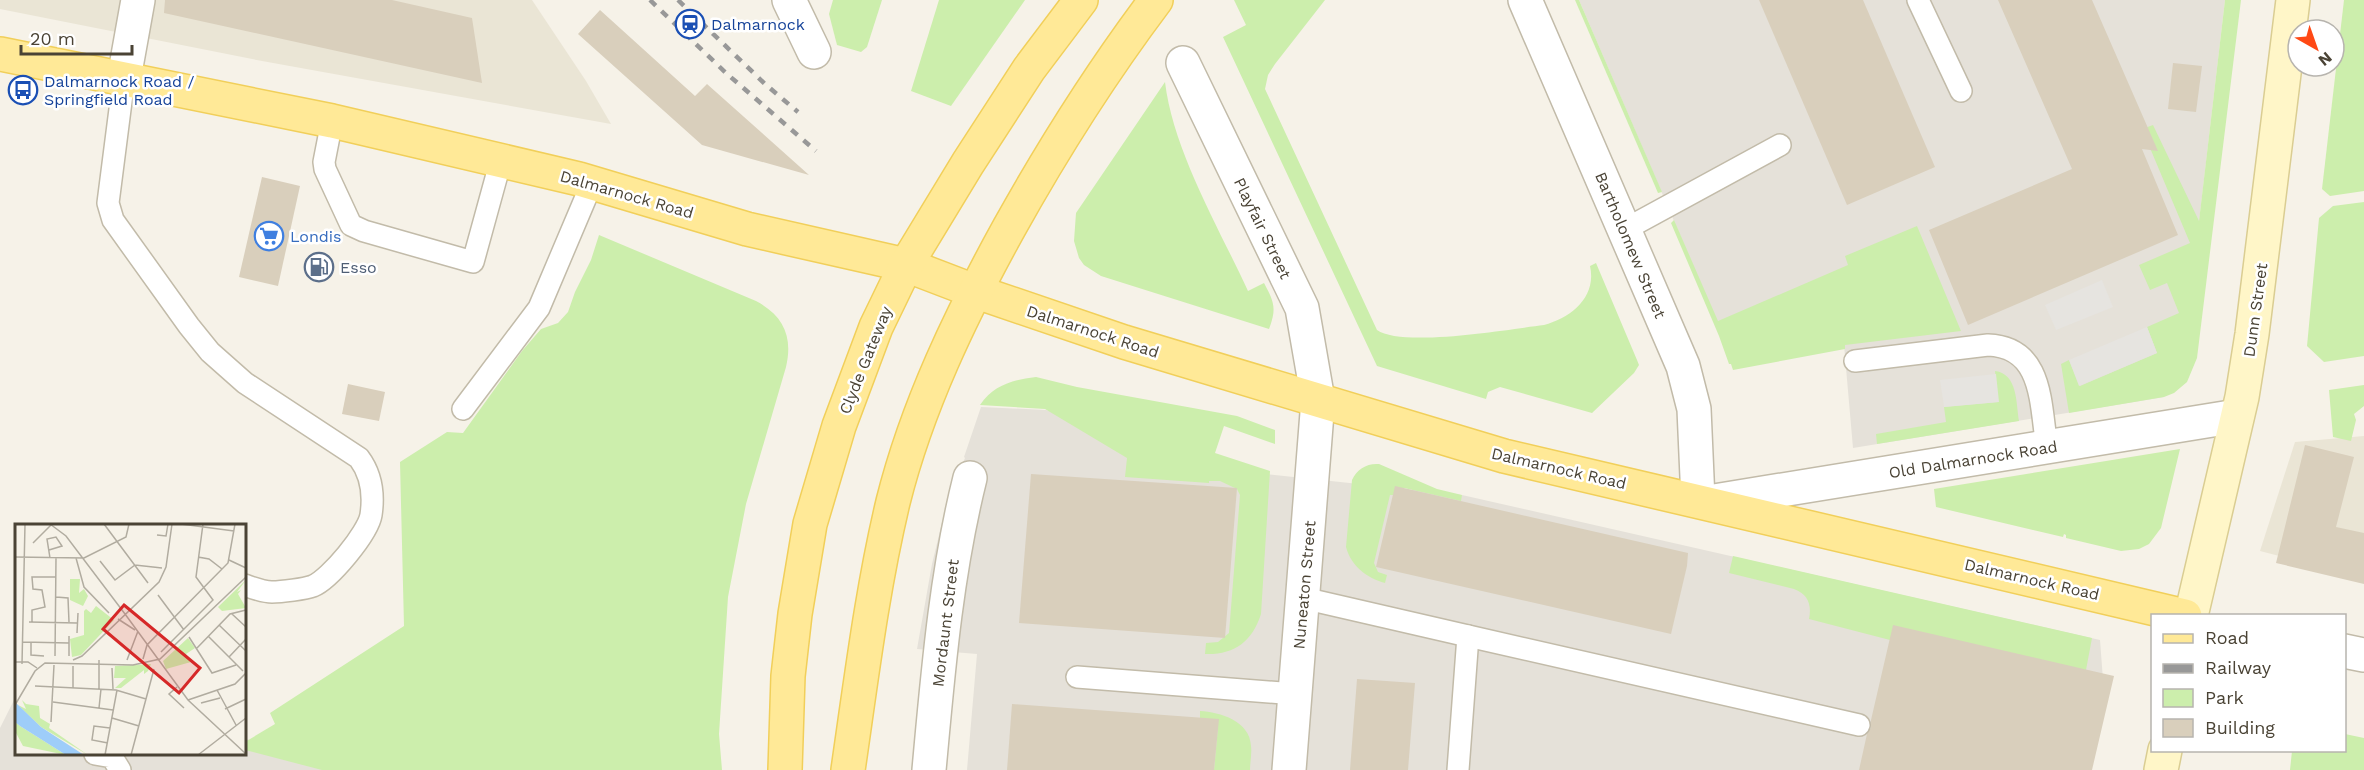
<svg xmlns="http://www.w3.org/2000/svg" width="2364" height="770" viewBox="0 0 2364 770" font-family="'Work Sans',sans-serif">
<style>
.residential{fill:#eae5d5}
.industrial{fill:#e5e1d9}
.green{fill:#cceeac}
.parking{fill:#e6e4e0}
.building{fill:#d9cfbc}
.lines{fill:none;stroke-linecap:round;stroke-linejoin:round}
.service-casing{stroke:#c2bba9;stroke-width:24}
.minor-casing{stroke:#c2bba9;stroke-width:36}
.tertiary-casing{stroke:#c2bba9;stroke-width:36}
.secondary-casing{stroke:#dacd92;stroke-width:36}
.primary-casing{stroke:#f1cf5a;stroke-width:36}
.service{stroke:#fff;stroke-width:21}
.minor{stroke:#fff;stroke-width:33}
.tertiary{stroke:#fff;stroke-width:33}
.secondary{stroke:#fff6c8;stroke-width:33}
.primary{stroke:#ffe997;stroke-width:33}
.rail{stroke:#989898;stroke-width:4.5;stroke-dasharray:8 8;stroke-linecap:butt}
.labels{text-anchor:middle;stroke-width:5;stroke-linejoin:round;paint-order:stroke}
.transit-label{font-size:16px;fill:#164399;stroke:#fff;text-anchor:start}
.street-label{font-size:16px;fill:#4a4335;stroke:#fff}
.shop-label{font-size:16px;fill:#366cbe;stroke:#fff;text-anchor:start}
.service-label{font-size:16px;fill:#4e5e75;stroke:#fff;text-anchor:start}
.inset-road{fill:none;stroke:#b1aca0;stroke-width:1.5}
.view{fill:#d62828;fill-opacity:0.15;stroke:#d62828;stroke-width:3}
.inset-edge{fill:none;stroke:#4a4335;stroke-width:3}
</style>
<rect width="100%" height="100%" fill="#f6f2e8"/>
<g class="residential">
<path d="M0 0H532L586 81 611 124 262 61 0 9Z"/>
<path d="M2364 436V578L2260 551 2295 442Z"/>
</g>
<g class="industrial">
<path d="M1579 0H2225L2199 222 2164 397 1853 448 1844 345 1717 321Z"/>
<path d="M981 407 1046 410 1266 474 1462 495 2100 640 2104 693 2089 770H967L977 654 917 649 932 564 948 498 965 458 964 457Z"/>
<path d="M16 696V754H244L245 739 380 770H0V728Z"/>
</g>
<g class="green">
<path d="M833 0H882L867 47 861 52 837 45 829 14Z"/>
<path d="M939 0H1025L951 106 911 91Z"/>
<path d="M1234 0H1325L1275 64 1268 75 1265 89 1377 330C1402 348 1510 329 1544 325 1571 318 1597 297 1590 266L1596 263 1637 360 1639 365 1634 373 1592 413 1500 387 1488 392 1486 399 1377 366 1223 37 1246 25Z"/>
<path d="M1575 0H1579L1662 192 1658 193Z"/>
<path d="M2225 0H2241L2197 358 2187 382 2174 393 2164 397 2069 413 2061 364 2069 360 2080 386 2157 353 2147 327 2179 313 2167 283 2150 290 2139 265 2190 243 2142 129 2153 125 2199 221Z"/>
<path d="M2344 0H2364V191L2330 196 2322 189Z"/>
<path d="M1165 82C1173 150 1219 228 1248 291L1264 283C1274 302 1277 308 1269 329L1101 276 1084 265 1079 258 1074 241 1076 213Z"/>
<path d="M2364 202V356L2324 362 2307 346 2319 218 2333 206Z"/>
<path d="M1674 220 1718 321 1848 265 1845 256 1917 226 1961 331 1845 345V349L1733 370 1731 364H1729L1719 336 1671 223Z"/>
<path d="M599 235 756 301C784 316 793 337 786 367L746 504 728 597 719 734 722 770H322L245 750V742L275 724 270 713 404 626 400 462 447 432 463 433 522 351 541 329 558 323 568 312 575 292 591 260Z"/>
<path d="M1995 371C2018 374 2016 403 2019 421L1877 444 1876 434 1946 422 1944 407 1998 402Z"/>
<path d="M1036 377 1077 387 1237 416 1275 430V444L1224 426 1215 453 1270 471 1261 614C1252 642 1234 655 1205 654L1206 643 1218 642 1229 633 1240 495 1237 489 1220 481H1209V483L1125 477 1127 458 1045 409 980 405C994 385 1012 380 1036 377Z"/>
<path d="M2364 385V406L2354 414 2356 420 2351 441 2333 437 2329 390Z"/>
<path d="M2180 449 2161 528 2149 544 2139 549 2121 551 2066 538V535L2064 534 2063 537 1936 507 1934 489Z"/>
<path d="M1379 464 1437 489 1462 495 1461 501 1404 488 1393 495H1390L1374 563 1378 572 1387 575 1385 583C1367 578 1351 566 1346 547L1352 480C1357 469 1367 463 1379 464Z"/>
<path d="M1733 556 2092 638 2086 670 1890 640 1809 619C1812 605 1808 594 1794 589L1729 573Z"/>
<path d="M1200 711C1220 712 1250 721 1251 746 1252 754 1250 762 1250 770H1214L1218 727 1213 720 1200 718Z"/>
<path d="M2345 734 2364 738V770H2290L2292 751 2344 750Z"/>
</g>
<g class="parking">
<path d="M2102 280 2113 307 2056 330 2045 305Z"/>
<path d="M2147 327 2157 353 2079 386 2069 360Z"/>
<path d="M1996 374 1999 402 1944 407 1940 380Z"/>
</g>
<g class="building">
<path d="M165 0H392L472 18 482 83 164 13Z"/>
<path d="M1759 0H1863L1935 167 1847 205Z"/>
<path d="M1998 0H2092L2158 151 2142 149 2178 235 1968 325 1929 230 2072 169Z"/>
<path d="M600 10 695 96 707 84 809 175 702 145 578 34Z"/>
<path d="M2173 63 2202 66 2196 112 2168 109Z"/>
<path d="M262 177 300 186 278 286 239 277Z"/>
<path d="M348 384 385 392 379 421 342 414Z"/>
<path d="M2305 445 2354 457 2336 527 2364 533V584L2276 563Z"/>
<path d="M1031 474 1237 488 1225 638 1019 623Z"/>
<path d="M1395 486 1688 553 1687 566 1671 634 1376 567Z"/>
<path d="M1893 625 2114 676 2092 770H1859L1867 734 1871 728V720Z"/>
<path d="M1357 679 1415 683 1408 770H1350Z"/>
<path d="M1012 704 1219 719 1214 770H1007Z"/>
</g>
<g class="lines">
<g class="service-casing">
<g id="service">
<path d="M1918 0 1961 91"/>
<path d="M124 78 108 203 113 220 189 326 210 352 245 383 359 458C371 474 374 495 371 515 368 533 330 579 313 586 305 589 281 592 272 592 263 592 253 588 244 585"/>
<path d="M332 121 324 162 325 169 351 225 364 231 473 262 501 160"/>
<path d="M1624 230 1780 145"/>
<path d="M1855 361 1988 345C2044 347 2040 405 2047 447"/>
<path d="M463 409 539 308 592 183"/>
<path d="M1303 598 1468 636 1458 770"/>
<path d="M1468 636 1859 725"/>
<path d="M1077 677 1295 694"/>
<path d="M95 754 112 757 120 770"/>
</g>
</g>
<g class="minor-casing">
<g id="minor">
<path d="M789 0 814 52"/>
<path d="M1525 0 1683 366 1694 409 1698 500"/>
<path d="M1183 63 1302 308 1318 400 1289 770"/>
<path d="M124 78 138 0"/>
<path d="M929 770C938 672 946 574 970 478"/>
</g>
</g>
<g class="tertiary-casing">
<g id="tertiary">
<path d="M1708 502 2237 416"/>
<path d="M2344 651 2364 655"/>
</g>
</g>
<g class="secondary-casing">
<g id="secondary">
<path d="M2191 616 2242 397 2252 334 2293 0"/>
<path d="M2161 770 2165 750"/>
</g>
</g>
<g class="primary-casing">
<g id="primary">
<path d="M0 54 332 121 579 179 747 229 906 265 974 291 1124 342 1504 456 2185 616"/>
<path d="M785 770 788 676 795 614 810 524 839 426 876 327 906 265 968 163 1029 69 1081 0"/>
<path d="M848 770C861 681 872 590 893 502 917 406 961 315 1009 228 1053 149 1101 73 1156 0"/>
</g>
</g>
<use href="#service" class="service"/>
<use href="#minor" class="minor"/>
<use href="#tertiary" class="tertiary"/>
<use href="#secondary" class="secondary"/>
<use href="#primary" class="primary"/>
<g class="rail">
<path d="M650 0 726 73 816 151"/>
<path d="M678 0 765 84 798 112"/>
</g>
</g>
<defs>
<g id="station-ring" transform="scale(1.5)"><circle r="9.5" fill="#fff" stroke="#1a4fb4" stroke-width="1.5"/><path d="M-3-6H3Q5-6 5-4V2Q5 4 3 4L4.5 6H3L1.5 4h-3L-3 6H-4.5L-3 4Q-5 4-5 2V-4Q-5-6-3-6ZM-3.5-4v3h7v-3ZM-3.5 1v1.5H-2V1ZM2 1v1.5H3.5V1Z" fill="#1a4fb4"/></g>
<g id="bus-ring" transform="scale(1.5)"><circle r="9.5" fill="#fff" stroke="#1a4fb4" stroke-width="1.5"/><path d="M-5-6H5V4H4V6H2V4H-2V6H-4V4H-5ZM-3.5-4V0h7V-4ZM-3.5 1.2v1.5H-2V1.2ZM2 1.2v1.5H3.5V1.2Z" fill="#1a4fb4"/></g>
<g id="supermarket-ring" transform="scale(1.5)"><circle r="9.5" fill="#fff" stroke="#3f7fe0" stroke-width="1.5"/><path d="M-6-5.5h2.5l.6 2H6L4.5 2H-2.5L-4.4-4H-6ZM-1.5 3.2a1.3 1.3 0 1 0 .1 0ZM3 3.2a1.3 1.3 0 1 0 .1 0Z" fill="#3f7fe0"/></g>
<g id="fuel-ring" transform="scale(1.5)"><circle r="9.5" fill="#fff" stroke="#5c6f8a" stroke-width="1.5"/><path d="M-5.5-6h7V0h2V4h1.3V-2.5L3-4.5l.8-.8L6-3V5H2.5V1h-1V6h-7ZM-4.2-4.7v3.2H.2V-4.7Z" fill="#5c6f8a"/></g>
</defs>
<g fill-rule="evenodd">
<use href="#station-ring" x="690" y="24"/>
<use href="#bus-ring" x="23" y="90"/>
<use href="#supermarket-ring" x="269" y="236"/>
<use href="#fuel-ring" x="319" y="267"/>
</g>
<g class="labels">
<g class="transit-label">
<text x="711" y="30">Dalmarnock</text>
<text x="44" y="87">Dalmarnock Road /<tspan x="44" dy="18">Springfield Road</tspan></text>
</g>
<g class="street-label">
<text transform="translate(627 194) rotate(16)" y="6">Dalmarnock Road</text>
<text transform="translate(1263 228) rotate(64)" y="6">Playfair Street</text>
<text transform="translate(1631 245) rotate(67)" y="6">Bartholomew Street</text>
<text transform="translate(2255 310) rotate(-82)" y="6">Dunn Street</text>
<text transform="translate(1093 331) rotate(18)" y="6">Dalmarnock Road</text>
<text transform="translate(865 360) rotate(-68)" y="6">Clyde Gateway</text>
<text transform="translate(1973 459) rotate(-9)" y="6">Old Dalmarnock Road</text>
<text transform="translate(1559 468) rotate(13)" y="6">Dalmarnock Road</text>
<text transform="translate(2032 579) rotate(13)" y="6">Dalmarnock Road</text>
<text transform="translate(1304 585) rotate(-85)" y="6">Nuneaton Street</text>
<text transform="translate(945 623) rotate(-83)" y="6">Mordaunt Street</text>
</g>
<g class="shop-label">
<text x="290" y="242">Londis</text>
</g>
<g class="service-label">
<text x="340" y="273">Esso</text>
</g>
</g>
<g transform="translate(15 524)">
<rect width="231" height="231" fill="#f6f2e8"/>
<path d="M55 55H65L64 69 69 65 73 72 68 82 55 76ZM231 56 222 68 226 66 223 70 231 84 207 87 203 83ZM81 82 99 96 66 131 57 133 55 115 69 111V87L71 85 76 89ZM173 114 180 124 171 130 176 138 151 145 148 137ZM136 140 133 147 129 150V146L106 164H100L111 154H99L100 142ZM7 176 11 180 24 182 25 194 35 200 34 204 73 231 26 203 3 181 11 185ZM0 198 5 202 51 231 8 222 0 207Z" fill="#cceeac"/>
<path d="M0 178 26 203 69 231H51L5 202 0 198Z" fill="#9ecdf9"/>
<path class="inset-road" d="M35 0 51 12 110 90M89 0 133 59M166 0 219 7M142 11 151 12 153 0M18 19 36 1M34 26 47 22 41 13 32 15 35 34M0 33 69 34 111 13 114 0M183 33 194 35 207 45M61 34 69 63 94 89M214 36 231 44M85 37 100 56 120 41 147 44M143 71 169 106M41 73 53 74 54 98M110 90 173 176 231 230M217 90 231 103M103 95 120 106M14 98 62 99M17 98V86L30 83 27 66 18 65 17 53H41M204 101 231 127M62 109 63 89M193 112 228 147M174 113 197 149 221 141M8 118 54 119M16 118V131L29 132M182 124 215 90 231 86M146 128 198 76 181 53 188 0M40 132 41 34M54 132V112M214 133 231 115M128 135 132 121 213 39 220 0M58 136 67 132 144 58 151 43 157 0M84 136V165M112 136 123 107M0 138H13L22 144M7 140 10 0M97 144 98 165M20 162 101 166 131 175M162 163 154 170 169 184M58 164V142M202 166 221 201M173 176 220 160 231 149M38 178 98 186M186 179 205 174M0 181 20 147 30 139 118 141 145 135 231 53M84 184 86 165M210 185 231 175M97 194 124 202M36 198 39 141M93 219 77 216 79 202 95 204M90 231 102 166M116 231 139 145M183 231 231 194"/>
<path class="view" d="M109 81 185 144 164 169 88 105Z"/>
<rect width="231" height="231" class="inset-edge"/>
</g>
<rect x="2151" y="614" width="195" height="138" fill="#ffffff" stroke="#b7b4ae" stroke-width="1.5"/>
<rect x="2163" y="634" width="30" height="9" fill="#ffe997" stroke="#b7b4ae" stroke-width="1.5"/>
<text x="2205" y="644" font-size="18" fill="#4a4335">Road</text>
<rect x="2163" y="664" width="30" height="9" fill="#989898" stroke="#b7b4ae" stroke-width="1.5"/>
<text x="2205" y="674" font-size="18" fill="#4a4335">Railway</text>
<rect x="2163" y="689" width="30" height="18" fill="#cceeac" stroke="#b7b4ae" stroke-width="1.5"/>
<text x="2205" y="704" font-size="18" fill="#4a4335">Park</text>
<rect x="2163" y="719" width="30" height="18" fill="#d9cfbc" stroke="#b7b4ae" stroke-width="1.5"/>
<text x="2205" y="734" font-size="18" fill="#4a4335">Building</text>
<g transform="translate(2316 48) rotate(140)"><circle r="28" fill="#ffffff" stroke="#b7b4ae" stroke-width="1.5"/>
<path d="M0-4.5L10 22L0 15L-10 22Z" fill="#ff4915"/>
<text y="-9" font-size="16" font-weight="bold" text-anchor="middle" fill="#4a4335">N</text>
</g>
<path d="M21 45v9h111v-9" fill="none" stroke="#4a4335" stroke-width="3"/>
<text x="30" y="45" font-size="18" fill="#4a4335" stroke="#ffffff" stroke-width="4.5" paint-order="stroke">20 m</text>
</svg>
